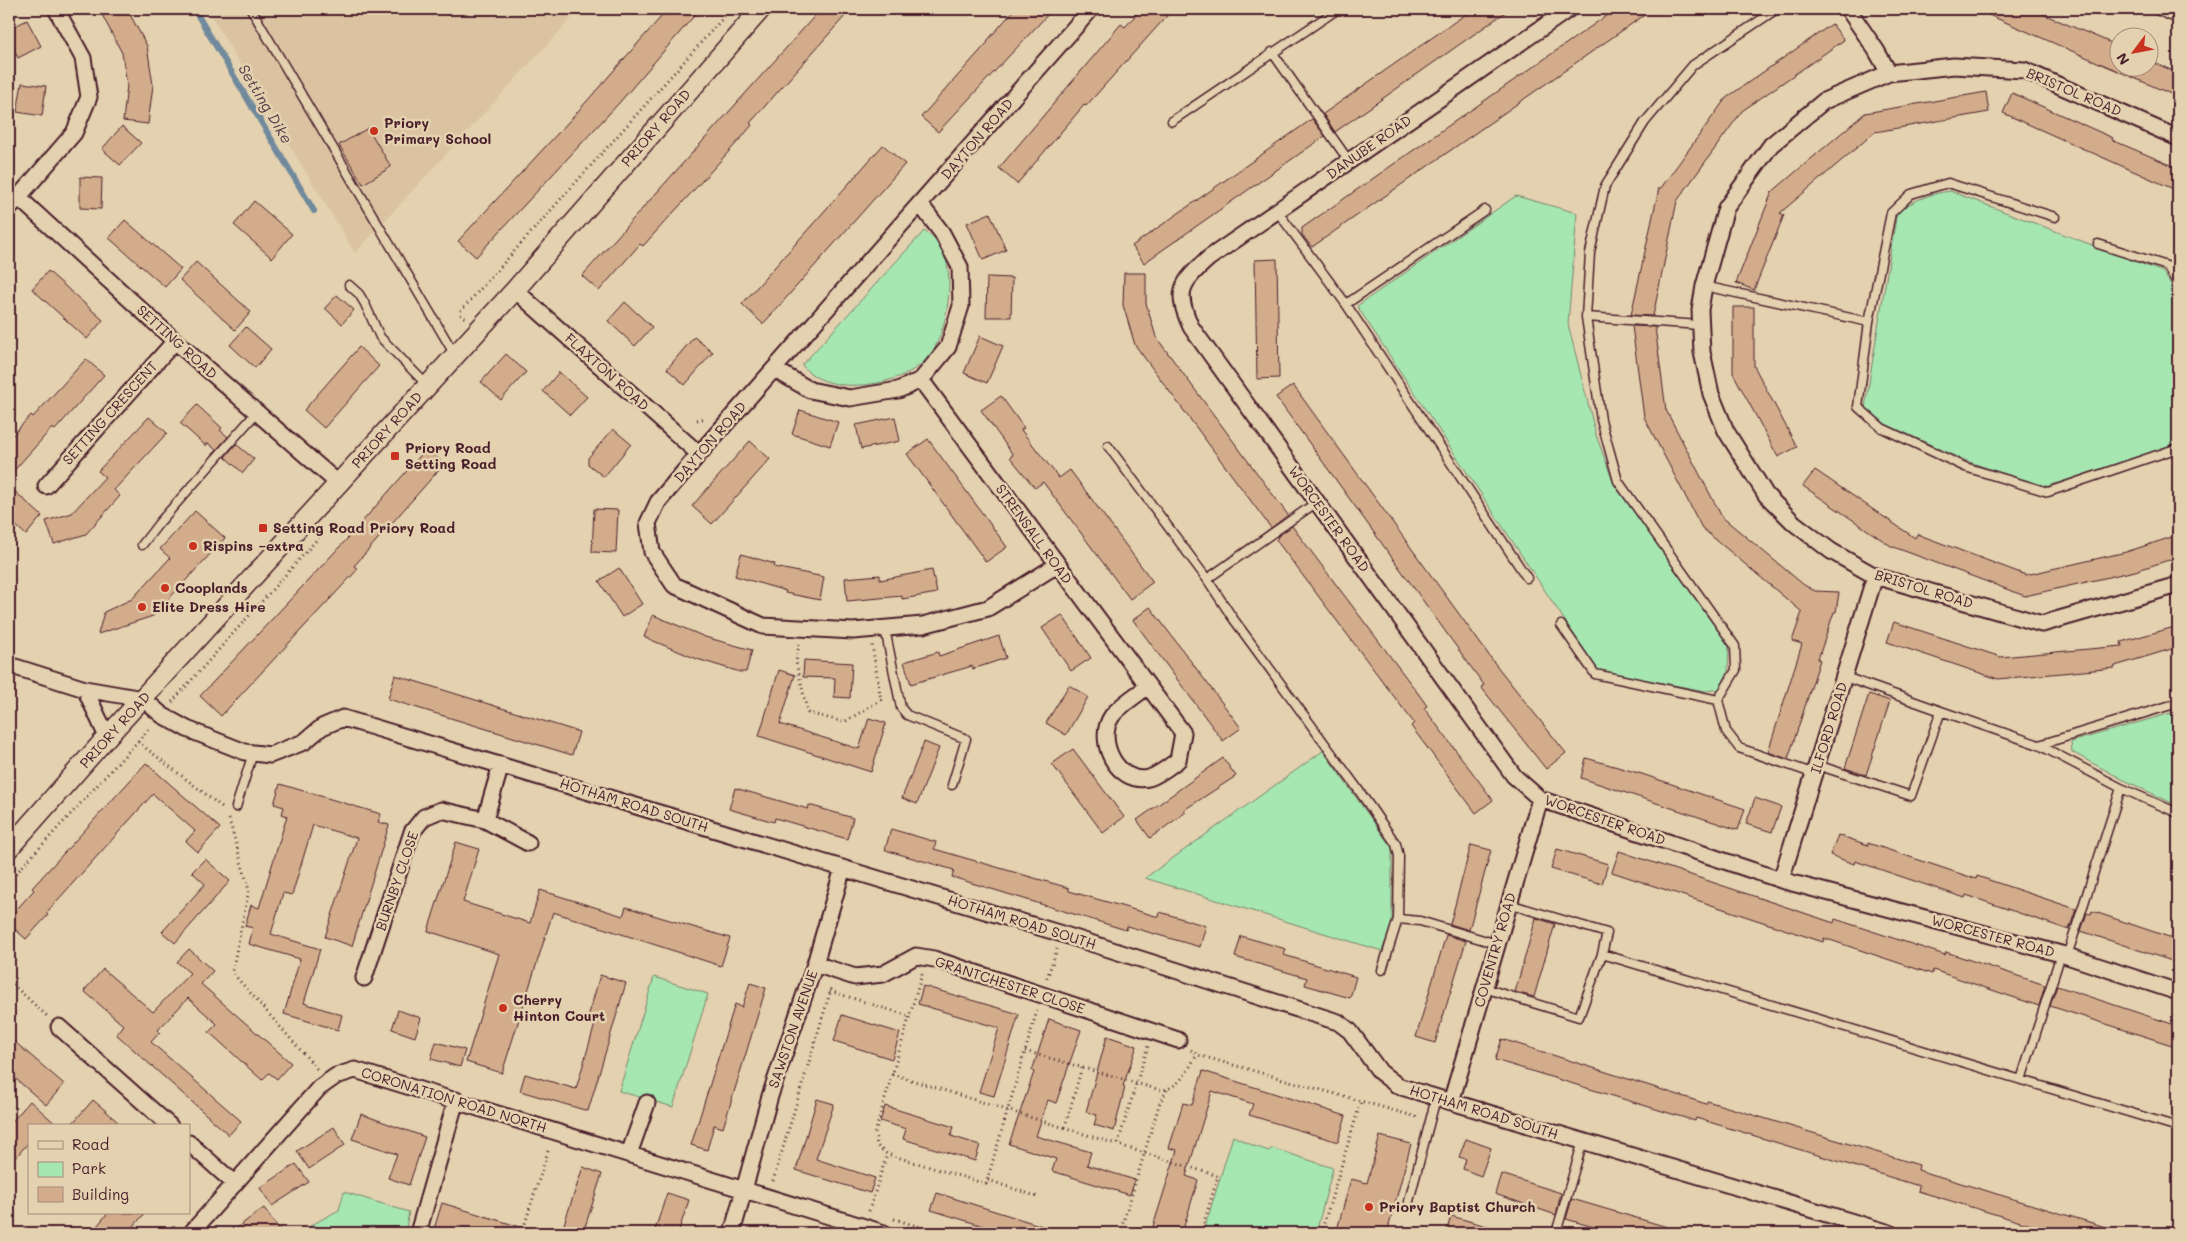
<svg xmlns="http://www.w3.org/2000/svg" width="2187" height="1242" font-family="Mali,sans-serif">
  <rect width="100%" height="100%" fill="#e3d1af"/>
  <filter id="ink" filterUnits="userSpaceOnUse"><feTurbulence type="fractalNoise" baseFrequency=".02" numOctaves="2"/><feDisplacementMap in="SourceGraphic" scale="10" xChannelSelector="R" yChannelSelector="G"/><feConvolveMatrix kernelMatrix="1 2 1 2 8 2 1 2 1" color-interpolation-filters="sRGB"/></filter>
  <g filter="url(#ink)">
    <path fill="#dbc3a2" d="M207 9H580L355 253Z"/>
    <path fill="#a6e7b1" stroke="#78836e" d="M1950 191 2163 272 2178 296V443L2043 488 1967 461 1885 424 1865 407 1897 212C1914 200 1929 194 1950 191Z
      M1516 196 1577 213 1568 324 1596 435 1614 484 1729 646 1728 671 1720 689 1706 691 1598 671 1357 306Z
      M924 231C933 237 940 243 944 253 955 281 947 336 927 359 900 387 827 398 802 365Z
      M2178 711V806L2120 778 2072 752 2071 742Z
      M1323 751 1392 848V923L1382 951 1145 878Z
      M654 977 708 994 673 1107 619 1091Z
      M1233 1136 1254 1146 1269 1151 1272 1148 1333 1168 1316 1233H1203Z
      M344 1192 409 1212 405 1233H308L310 1226 339 1210Z"/>
    <g fill="none" stroke-linecap="round" stroke-linejoin="round">
      <path stroke="#6f899d" stroke-width="6" d="M194 9 314 211"/>
    </g>
    <path fill="#d2ac8b" stroke="#4a1f2b" d="M99 9H127L147 46 153 85 148 124 123 121 127 85 122 53Z
      M668 9H700L619 103 476 257 458 241 572 118Z
      M821 9H837L845 16 750 123 752 125 742 137 643 246 640 244 599 291 582 276Z
      M1015 9H1053L938 132 921 117 988 42 987 41Z
      M1141 9H1173L1086 106 1084 105 1017 184 999 168 1121 24 1125 27Z
      M1473 9H1510L1335 132 1323 114Z
      M1616 9H1653L1312 247 1302 235V228Z
      M1975 9H2031L2116 45 2120 48V68H2150V61L2178 73V97Z
      M27 20 41 46 18 58 9 39V29Z
      M1832 24 1844 40 1742 111 1677 201 1653 316 1631 315 1659 188H1661L1726 98Z
      M22 83 46 86 42 116 17 112Z
      M1986 92 1989 112 1875 132 1780 213 1784 215 1754 290 1736 283 1772 192 1865 113Z
      M2012 93 2113 138 2112 140 2178 168V191L2003 113Z
      M1312 119 1325 136 1144 263 1132 246Z
      M122 126 141 143 120 165 102 149Z
      M368 128 391 167 363 184 339 145Z
      M883 145 905 164 763 324 742 304Z
      M80 177 102 178 101 209 80 208Z
      M254 201 292 234 272 258 234 225Z
      M990 213 1006 250 983 260 967 223Z
      M125 220 181 269 165 287 109 238Z
      M1277 259 1279 378 1257 379 1255 260Z
      M196 262 251 312 235 330 180 280Z
      M48 271 103 320 87 339 32 289Z
      M1124 273H1146V303L1156 337 1288 515 1271 528 1135 345 1123 305Z
      M987 277 1012 278 1011 317H986Z
      M337 295 354 310 342 324 325 308Z
      M625 302 652 327 635 346 608 321Z
      M1733 307H1754V366L1797 447 1778 457 1733 373Z
      M1632 326 1655 327 1666 410 1722 517 1804 585 1815 591 1839 592 1836 612H1834L1818 659 1820 660 1788 759 1768 752 1802 644 1792 641 1802 612 1702 528 1644 417Z
      M246 327 271 349 255 368 230 345Z
      M980 336 1003 346 987 383 964 373Z
      M694 337 713 352 685 385 667 369Z
      M359 347 379 366 324 428 304 410Z
      M506 354 526 372 501 400 481 382Z
      M86 359 104 375 55 430 52 428 9 476V439L31 415 33 417Z
      M559 372 587 397 570 415 543 391Z
      M1293 385 1496 665 1566 753 1546 769 1481 687 1484 685 1276 397Z
      M1001 396 1024 428 1021 430 1059 478 1070 470 1153 582 1130 599 1043 482 1035 488 1010 457 1013 455 981 410Z
      M197 405 222 428 220 430 228 437 216 450 208 443 206 446 180 423Z
      M800 410 838 422 830 446 792 434Z
      M149 417 167 433 114 490 120 496 86 534 54 544 46 521 72 513 105 477 98 471Z
      M895 417 900 441 861 449 856 425Z
      M613 429 631 444 604 477 588 464V458Z
      M928 439 1007 547 986 562 907 454Z
      M750 441 770 459 712 524 692 506Z
      M236 444 254 459 243 473 225 457Z
      M427 448 444 464 354 566 358 569 221 716 200 696 347 539Z
      M1815 470 1915 538 1917 534 2026 575 2126 552 2178 535V557L2135 571 2025 596 1891 546 1803 486Z
      M9 486 42 516 26 535 9 519Z
      M594 509 618 510 616 553 592 552Z
      M195 511 225 538 153 616 98 634 104 612 132 599 170 558 160 549Z
      M1292 526 1420 696 1427 706 1424 708 1493 800 1476 813 1411 726 1414 723 1276 540 1278 538 1277 537Z
      M741 554 775 564 774 567 824 577 820 600 785 593 786 591 735 576Z
      M619 568 642 604 622 617 599 581Z
      M932 570 937 593 902 599V596L847 601 845 578 880 575V580Z
      M1150 607 1241 728 1223 741 1133 620Z
      M653 615 705 637 752 650 746 672H740L697 659 644 637Z
      M1062 615 1091 658 1071 671 1042 628Z
      M1894 622 2001 657 2122 646 2121 642 2178 626V647L2115 666V668L1998 679 1887 642Z
      M999 636 1006 658 973 669 972 666 911 684 904 662 938 652 939 656Z
      M804 660 852 663 850 698 834 697 835 678 803 677Z
      M779 670 795 675 780 724 859 749 869 718 886 723 871 772 759 736Z
      M395 675 579 732 572 755 388 699Z
      M1069 685 1088 697 1066 735 1046 723Z
      M1869 694 1890 701 1866 775 1845 768Z
      M924 742 939 748 917 804 902 798Z
      M1073 749 1124 817 1103 833 1052 764Z
      M1223 758 1236 776 1184 810 1186 812 1150 838 1137 820Z
      M1586 758 1642 774 1745 809 1738 830 1581 778Z
      M146 763 220 828 198 852 186 841 195 831 153 794 46 913 48 915 26 939 9 924V918L34 890 32 888Z
      M280 784 381 814 378 822 389 825 352 946 325 937 357 838 313 825 292 895 283 893 271 934 320 949 304 1003 342 1015 338 1030 284 1014 300 959 249 944 253 928 245 926 251 905 259 908 287 816 282 814 284 807 274 804Z
      M735 788 808 809 809 805 853 818 847 839 775 818 774 822 729 809Z
      M1755 798 1781 807 1772 832 1746 824Z
      M891 829 936 842 934 849 1069 888V891L1159 917 1160 912 1206 926 1200 947 1127 926 1126 930 952 877 954 870 885 850Z
      M1838 835 1868 845V843L1976 879 1977 876 2076 909 2069 930 1966 895 1965 898 1855 861 1854 864 1830 855Z
      M456 842 479 849 463 902 530 923 540 890 623 916 626 907 730 938 721 966 553 912 502 1073 466 1062 499 954 428 931Z
      M1471 845 1491 850 1469 930 1450 924Z
      M1557 849 1608 864 1602 884 1551 869Z
      M1619 851 1834 923 1835 919 1945 955 1946 952 2045 985 2039 1006 1933 970 1932 974 1824 938 1823 942 1612 872Z
      M205 859 230 881 175 943 162 932 205 884 192 872Z
      M2092 911 2178 940V963L2081 931 2087 913 2091 914Z
      M1536 918 1555 924 1534 997 1515 992Z
      M1446 935 1466 941 1435 1043 1416 1037Z
      M1241 936 1286 949 1284 955 1356 977 1350 998 1305 985 1307 978 1235 957Z
      M189 949 213 971 201 984 291 1063 277 1079 269 1073 262 1080 209 1032 217 1024 188 998 158 1030 160 1032 151 1042 241 1121 229 1135 116 1034 123 1025 84 991 103 969 153 1012 190 973 177 962Z
      M600 975 626 983 588 1111 520 1091 525 1074 576 1089 595 1024 587 1021Z
      M750 983 766 988 723 1128 714 1125 707 1150 691 1145 735 1004 742 1007Z
      M923 986 1019 1014 994 1096 979 1092 999 1028 918 1004Z
      M2057 986 2178 1026V1047L2050 1006Z
      M398 1010 421 1018 415 1037 392 1029Z
      M842 1015 900 1033 892 1059 834 1041Z
      M1049 1019 1081 1030 1056 1103 1048 1100 1036 1136 1091 1152 1087 1165 1135 1180 1130 1195 1052 1171 1056 1159 1009 1144 1034 1072 1032 1071Z
      M1107 1036 1137 1046 1123 1086 1125 1087 1114 1131 1094 1125 1097 1115 1086 1112Z
      M9 1037 64 1084 46 1105 9 1073Z
      M1502 1039 1688 1098 1706 1104 1707 1101 1919 1165 1918 1170 2112 1229 2111 1233H2057L1918 1191 1919 1186 1696 1118 1695 1121 1682 1117 1495 1060Z
      M436 1042 465 1050 460 1067 431 1059Z
      M1203 1071 1346 1116 1338 1142 1249 1115 1253 1104 1212 1091 1186 1176 1198 1180 1182 1233H1151L1177 1150 1169 1148 1183 1103 1192 1105Z
      M817 1099 834 1104 816 1159 875 1178 870 1193 796 1170Z
      M93 1100 106 1111 122 1126H70Z
      M30 1101 58 1126H29V1142L9 1165V1125Z
      M885 1106 954 1127 951 1136 980 1145 975 1161 903 1139 906 1129 880 1121Z
      M361 1114 425 1137 409 1185 388 1178 397 1154 352 1139Z
      M334 1127 345 1145 309 1169 297 1151Z
      M1380 1136 1411 1144 1387 1233H1349L1337 1230 1351 1179 1367 1183Z
      M1466 1139 1491 1148 1481 1176 1463 1169 1466 1159 1459 1157Z
      M296 1164 309 1182 272 1206 260 1188Z
      M583 1167 602 1174 583 1233H561Z
      M1501 1174 1561 1193 1556 1215 1495 1194Z
      M667 1193 689 1200 678 1233H654Z
      M937 1193 1055 1230V1233H1006L931 1210Z
      M1572 1199 1674 1229 1673 1233H1614L1566 1219Z
      M442 1203 527 1229 526 1233H448L434 1229Z
      M264 1208 282 1233H230L254 1215Z
      M108 1213H145L128 1233H91Z
      M1451 1216 1497 1229 1496 1233H1446Z"/>
    <g fill="none" stroke-linecap="round" stroke-linejoin="round">
      <g stroke="#4a1f2b" stroke-width="11">
        <path id="service" d="M251 9 455 355
          M1777 9 1693 65 1645 122 1605 186 1590 253 1586 317 1601 420 1618 481 1735 646 1736 670 1718 700 1726 731 1739 748 1815 774
          M2154 9 2178 19
          M1272 52 1349 161
          M1172 121 1338 9
          M1277 211 1346 304 1527 578
          M2055 217 1948 183 1911 194 1891 213 1869 322 1858 407 1882 428 1965 467 2048 492 2178 448
          M2098 244 2167 266 2178 284
          M349 285 359 294 365 304 380 337 427 385
          M1704 286 1869 322
          M1346 304 1485 210
          M1586 317 1700 325
          M1108 446 1207 579
          M1317 502 1207 579 1232 617 1355 785 1396 844 1399 856 1398 919 1382 970
          M142 545 159 523 257 412
          M1561 625 1595 674 1718 700
          M885 629 901 708 907 715 966 739 952 785
          M1845 677 1941 711
          M2039 745 2121 788
          M1817 765 1911 796 1941 711 2039 745 2178 703
          M236 807 253 753
          M1509 904 1607 933 1602 954
          M1398 919 1420 921 1497 944
          M2067 956 2121 788 2178 813
          M1484 988 1579 1017 1602 954 2178 1127
          M2021 1080 2061 954
          M1409 1201 1436 1098
          M1556 1233 1583 1141"/>
      </g>
      <g stroke="#4a1f2b" stroke-width="19">
        <path id="minor" d="M1569 9 1209 258C1180 284 1175 291 1191 327L1514 776 1540 799 1781 880 2061 954 2178 992
          M1848 9 1876 50 1889 73
          M2178 138 2024 70 1954 66 1889 73 1824 101 1771 145 1726 208 1704 286 1700 310 1702 352 1711 394 1726 431 1766 495 1794 523 1831 551 1875 576 2042 624 2178 585
          M18 197 175 341 339 484
          M9 208 74 133 89 97 83 58 56 9
          M515 290 699 454
          M774 369 810 390 850 398 898 390 921 380 948 347 961 306 960 267 942 233 920 204
          M921 380 1183 733 1178 760C1170 766 1159 775 1149 778 1117 785 1095 740 1112 716 1120 705 1137 695 1148 686
          M46 486 175 341
          M1057 565 988 608 923 625 853 631 763 626 674 585 652 552 648 523 658 502 699 454 1091 9
          M9 665 85 689 143 699 162 715 187 729 245 752 270 755 304 742 322 727 343 718 1062 934 1338 1022 1350 1031 1380 1072 1398 1086 1890 1233
          M85 689 107 737
          M485 820 501 765
          M1781 880 1875 576
          M815 964 855 977 883 974 916 956 934 959 1178 1040
          M364 978 412 832 424 817 441 810 485 820 528 843
          M59 1027 170 1126
          M1451 1102 1540 799
          M189 1143 235 1184
          M629 1154 647 1103
          M191 1233 319 1088 336 1076 355 1070 884 1233
          M418 1233 456 1100
          M732 1233 770 1096 815 964 843 868"/>
      </g>
      <g stroke="#4a1f2b" stroke-width="22">
        <path id="tertiary" d="M9 848 107 737 515 290 761 9"/>
      </g>
      <path stroke="#4a1f2b" stroke-width="3" stroke-dasharray="1 4" stroke-linecap="butt" d="M465 318 459 313 731 9
        M697 420 706 418
        M799 644 796 662 808 713 844 722 881 700 872 645
        M172 702 321 535
        M138 742 222 807
        M229 819 249 890 232 972 317 1069
        M9 881 150 728
        M922 974 875 1133 877 1146 887 1154 986 1184 1037 1011
        M1047 978 1057 949
        M9 981 48 1017
        M830 991 909 1016
        M1191 1050 1198 1055 1417 1117
        M1025 1051 1160 1090C1179 1090 1188 1069 1197 1055
        M892 1074 1218 1176 1201 1233
        M1065 1127 1082 1067
        M1118 1143 1148 1046
        M988 1180 1038 1197
        M773 1181 832 986
        M869 1211 887 1154
        M894 1219 940 1233
        M522 1233 549 1148
        M1120 1233 1160 1102 1167 1090
        M1321 1233 1361 1101"/>
      <use href="#service" stroke="#e3d1af" stroke-width="8"/>
      <use href="#minor" stroke="#e3d1af" stroke-width="15"/>
      <use href="#tertiary" stroke="#e3d1af" stroke-width="19"/>
    </g>
  </g>
  <g fill="#c8321e" stroke="#e3d1af" stroke-width="2">
    <circle cx="374" cy="131" r="5"/>
    <rect x="390" y="451" width="10" height="10" rx="2.5"/>
    <rect x="258" y="523" width="10" height="10" rx="2.5"/>
    <circle cx="193" cy="546" r="5"/>
    <circle cx="165" cy="588" r="5"/>
    <circle cx="142" cy="607" r="5"/>
    <circle cx="503" cy="1008" r="5"/>
    <circle cx="1369" cy="1207" r="5"/>
  </g>
  <g text-anchor="middle" stroke-width="5" stroke-linejoin="round" paint-order="stroke">
    <g font-size="14" fill="#4a1f2b" stroke="#e3d1af">
      <text transform="translate(2074 92) rotate(23)" y="5">BRISTOL ROAD</text>
      <text transform="translate(656 128) rotate(-49)" y="5">PRIORY ROAD</text>
      <text transform="translate(977 139) rotate(-49)" y="5">DAYTON ROAD</text>
      <text transform="translate(1369 147) rotate(-35)" y="5">DANUBE ROAD</text>
      <text transform="translate(177 342) rotate(42)" y="5">SETTING ROAD</text>
      <text transform="translate(607 372) rotate(42)" y="5">FLAXTON ROAD</text>
      <text transform="translate(110 413) rotate(-48)" y="5">SETTING CRESCENT</text>
      <text transform="translate(387 430) rotate(-48)" y="5">PRIORY ROAD</text>
      <text transform="translate(710 442) rotate(-49)" y="5">DAYTON ROAD</text>
      <text transform="translate(1329 519) rotate(54)" y="5">WORCESTER ROAD</text>
      <text transform="translate(1034 534) rotate(54)" y="5">STRENSALL ROAD</text>
      <text transform="translate(1924 589) rotate(17)" y="5">BRISTOL ROAD</text>
      <text transform="translate(1829 728) rotate(-73)" y="5">ILFORD ROAD</text>
      <text transform="translate(115 730) rotate(-48)" y="5">PRIORY ROAD</text>
      <text transform="translate(634 805) rotate(17)" y="5">HOTHAM ROAD SOUTH</text>
      <text transform="translate(1605 820) rotate(19)" y="5">WORCESTER ROAD</text>
      <text transform="translate(397 881) rotate(-71)" y="5">BURNBY CLOSE</text>
      <text transform="translate(1022 922) rotate(17)" y="5">HOTHAM ROAD SOUTH</text>
      <text transform="translate(1993 936) rotate(15)" y="5">WORCESTER ROAD</text>
      <text transform="translate(1495 950) rotate(-74)" y="5">COVENTRY ROAD</text>
      <text transform="translate(1010 985) rotate(18)" y="5">GRANTCHESTER CLOSE</text>
      <text transform="translate(793 1029) rotate(-71)" y="5">SAWSTON AVENUE</text>
      <text transform="translate(454 1100) rotate(17)" y="5">CORONATION ROAD NORTH</text>
      <text transform="translate(1484 1112) rotate(17)" y="5">HOTHAM ROAD SOUTH</text>
    </g>
    <g font-size="14" font-weight="bold" fill="#4a1f2b" stroke="#e3d1af" text-anchor="start">
      <text x="384" y="128">Priory<tspan x="384" dy="16">Primary School</tspan></text>
      <text x="405" y="453">Priory Road<tspan x="405" dy="16">Setting Road</tspan></text>
      <text x="273" y="533">Setting Road Priory Road</text>
      <text x="203" y="551">Rispins ~extra</text>
      <text x="175" y="593">Cooplands</text>
      <text x="152" y="612">Elite Dress Hire</text>
      <text x="513" y="1005">Cherry<tspan x="513" dy="16">Hinton Court</tspan></text>
      <text x="1379" y="1212">Priory Baptist Church</text>
    </g>
    <g font-size="15" font-style="italic" fill="#533948" stroke="#e3d1af">
      <text transform="translate(265 104) rotate(59)" y="5">Setting Dike</text>
    </g>
  </g>
  <rect width="2187" height="1242" fill="none" stroke="#e3d1af" stroke-width="30"/>
  <rect x="15" y="15" width="2157" height="1212" fill="none" stroke="#4a1f2b" stroke-width="2" filter="url(#ink)"/>
  <rect x="28" y="1124" width="162" height="90" fill="#e3d1af" stroke="#a68a7a"/>
  <rect x="38" y="1141" width="25" height="8" fill="#e3d1af" stroke="#a68a7a"/>
  <text x="72" y="1150" font-size="15" fill="#4a1f2b">Road</text>
  <rect x="38" y="1162" width="25" height="15" fill="#a6e7b1" stroke="#a68a7a"/>
  <text x="72" y="1174" font-size="15" fill="#4a1f2b">Park</text>
  <rect x="38" y="1187" width="25" height="15" fill="#d2ac8b" stroke="#a68a7a"/>
  <text x="72" y="1200" font-size="15" fill="#4a1f2b">Building</text>
  <g transform="translate(2134 52) rotate(238)"><circle r="24" fill="#e3d1af" stroke="#a68a7a"/>
  <path d="M0-4L9 19L0 12L-9 19Z" fill="#c8321e"/>
  <text y="-8" font-size="14" font-weight="bold" text-anchor="middle" fill="#4a1f2b">N</text>
  </g>
</svg>
